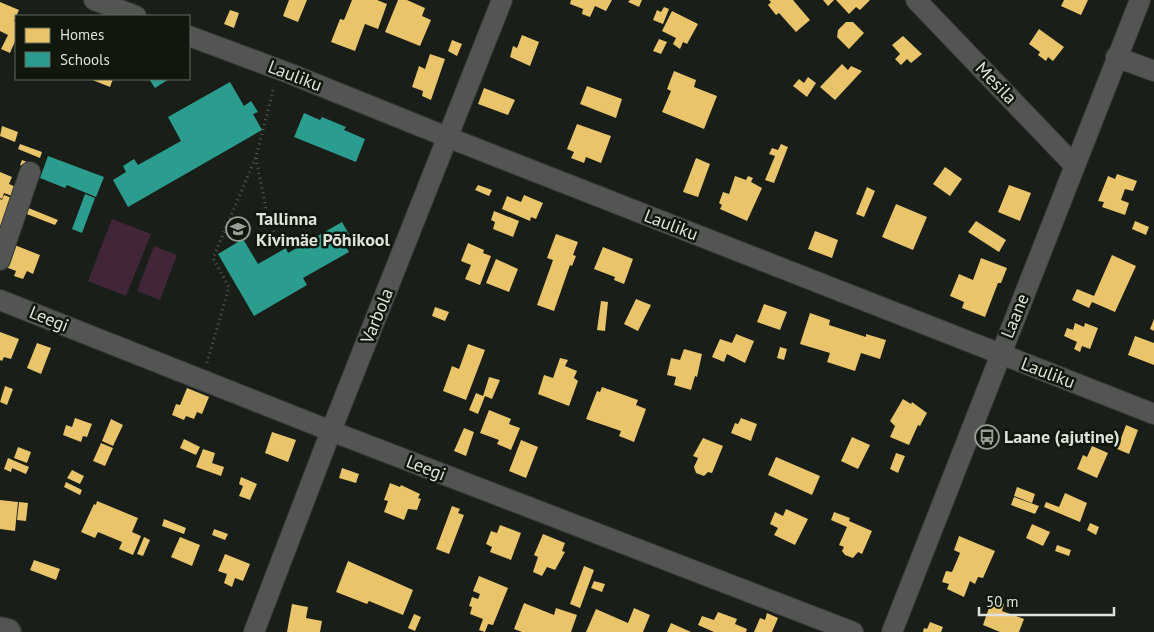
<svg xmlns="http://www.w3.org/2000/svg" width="1154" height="632" font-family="'PT Sans',sans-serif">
  <rect width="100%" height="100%" fill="#1a1e19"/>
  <path fill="#412538" d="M112 219 151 234 126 296 88 281Z
    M154 246 177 255 160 300 137 291Z"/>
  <path fill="#e9c46a" d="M289 0H307L298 22 283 16Z
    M352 0H377L387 4 378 29 365 24 355 51 331 42 340 19 344 20Z
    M398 0H407L425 8 422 16 431 20 420 46 385 32Z
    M571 0H612L606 11 595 6 590 17 582 14 583 9 570 4Z
    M630 0H642L639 7 628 2Z
    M769 0H793L810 20 796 32 779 13 776 15 768 5 771 2Z
    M823 0H834L828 6Z
    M836 0H870L860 10 856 7 849 14Z
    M1064 0H1088L1081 15 1061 6Z
    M0 2 19 10 14 21 16 22V39L10 53 1 49 8 35 0 31Z
    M664 7 669 9 663 24 653 20 657 10 661 12Z
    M230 10 239 13 234 28 224 24Z
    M672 11 698 24 687 44 683 42 680 49 673 44 676 38 662 31Z
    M846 22H853L864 33 849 49 837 37 838 30Z
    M1039 29 1064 47 1053 61 1048 57 1046 61 1038 55 1040 52 1029 44Z
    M522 35 539 42 530 66 510 57 513 46 517 48Z
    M903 36 922 54 911 63 907 59 901 65 895 59 900 54 892 45Z
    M659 39 667 42 661 54 653 51Z
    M452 40 462 44 457 56 448 51Z
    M430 54 445 59 431 100 422 96 423 91 412 87 419 66 425 69Z
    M842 64 848 70 851 66 862 71 835 100 820 87Z
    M674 71 696 80 694 87 717 96 704 129 662 112 671 91 667 89Z
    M808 77 816 83 807 97 793 86 799 79 804 83Z
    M90 79H113L110 87Z
    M587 86 622 99 616 118 580 104Z
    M484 88 515 100 508 115 478 104Z
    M577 124 611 136 601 163 586 157 584 163 571 158 574 152 567 149Z
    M2 126 18 132 15 142 0 136Z
    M20 144 42 152 40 158 18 149Z
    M781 144 788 147 774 183 765 180 775 156 769 154 772 148 778 150Z
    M696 158 710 164 698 197 683 192Z
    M22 160 40 167 38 173 20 165Z
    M945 167 962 179 950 196 933 184Z
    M0 172 12 177 9 184 16 187 12 196 4 193 2 199 0 198Z
    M1117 174 1137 181 1133 191 1125 189 1121 200 1129 203 1125 215 1102 207 1104 202 1098 201 1108 176 1115 179Z
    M735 176 746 180 748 176 753 178 751 182 762 188 747 221 720 209 722 205 719 203 723 192 729 194Z
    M478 185 492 190 489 196 475 190Z
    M1009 185 1031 193 1020 221 998 212Z
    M867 187 875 191 864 217 856 214Z
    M4 195 12 198 0 245V199L2 200Z
    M524 195 543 203 536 219 531 217 530 221 502 209 507 196 521 202Z
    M896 204 927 217 913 250 882 237Z
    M21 205 58 220 55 225 19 211Z
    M494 211 519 221 513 237 493 229 495 222 491 220Z
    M976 221 1006 240 999 252 968 232Z
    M1135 221 1149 227 1146 235 1132 229Z
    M815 231 838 240 832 258 808 249Z
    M556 234 578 242 573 255 576 256 572 266 570 265 554 311 537 305 553 260 547 258Z
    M468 243 484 250 483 253 491 256 480 285 465 279 471 265 461 261Z
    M12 244 40 255 33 274 27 271 23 279 14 276 16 271 3 266Z
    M603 247 633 259 624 284 614 280 615 277 594 269Z
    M1112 255 1136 266 1115 312 1092 302 1089 308 1072 300 1077 289 1094 296Z
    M981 258 1007 268 1001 283H998L985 317 962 308 964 302 950 296 959 274 973 280Z
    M496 259 518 269 509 292 486 283Z
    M636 299 651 305 638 331 624 324Z
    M601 301 608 302 605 331 597 330Z
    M764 304 787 312 780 330 757 322Z
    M435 307 449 312 445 321 432 316Z
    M810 313 830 320 829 325 866 337V334L886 340 880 359 861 353 855 371 827 362 830 353 800 344Z
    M1154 319V331L1150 329Z
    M1075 323 1084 327 1085 323 1098 328 1090 349 1082 346 1080 352 1074 349 1077 342 1064 336 1067 328 1073 330Z
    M0 332 19 339 11 359 4 357 2 361 0 360Z
    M736 334 754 341 745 363 727 354 724 362 712 357 720 339 732 343Z
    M1135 336 1154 343V365L1128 355Z
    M37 343 51 348 41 374 27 368Z
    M468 344 485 350 466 400 443 391 452 366 459 369Z
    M780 347 787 349 784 360 777 358Z
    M684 349 702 354 697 377 695 376 691 390 674 385 676 377 667 375 671 358 680 360Z
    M560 358 568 360 565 366 577 371 574 378 578 381 569 406 538 394 544 375 553 378Z
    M489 377 500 380 492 399 485 396 478 414 469 410 476 393 483 396Z
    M5 386 13 389 7 405 0 402Z
    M602 387 638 400 636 405 646 409 634 442 619 436 621 431 586 419 597 391 600 392Z
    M187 388 209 397 202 414 197 412 194 419 186 416 184 420 172 415 176 404 180 405Z
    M903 399 911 404 912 402 927 413 920 426 918 425 909 445 890 437 895 426 890 421Z
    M489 410 511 419 509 424 520 428 511 450 497 444 499 440 480 433Z
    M75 418 92 424 87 437 83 436 81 442 63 435 66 425 72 427Z
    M741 418 757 424 751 441 731 433 735 423 738 424Z
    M111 419 123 425 113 446 102 441Z
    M1126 425 1138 430 1129 454 1117 449Z
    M464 428 474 432 466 456 454 451Z
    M272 432 296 440 288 462 265 453Z
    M852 437 870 445 858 469 841 461Z
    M703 438 723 446 712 473 708 472 704 476 696 473 694 467 698 458 693 456Z
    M184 439 200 447 196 455 180 448Z
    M521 440 538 447 526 478 509 471Z
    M101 443 113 448 105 466 93 461Z
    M1092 446 1108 453 1097 478 1077 469 1083 455 1087 457Z
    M18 447 31 452 27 463 14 458Z
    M203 449 215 453 212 463 224 467 221 476 196 467Z
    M896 453 905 456 898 473 890 469Z
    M776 457 820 476 812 495 768 475Z
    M8 458 29 467 26 474 12 468 11 472 4 469Z
    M342 468 359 474 356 483 339 478Z
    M72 470 84 476 80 484 67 478Z
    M241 477 257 484 250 500 239 496 243 486 239 484Z
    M66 482 82 490 80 495 64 487Z
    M390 483 400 487 401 485 420 494 418 498 421 499 417 510 408 509 404 520 384 512 388 501 384 500Z
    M1017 487 1035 494 1032 503 1014 496Z
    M1065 493 1087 503 1080 522 1044 507 1046 502 1059 507Z
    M1014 497 1039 506 1035 514 1011 505Z
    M0 500 18 502 15 531 0 529Z
    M97 501 138 518 132 532 141 536 133 555 119 549 122 542 98 532 95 538 81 532 94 504 96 505Z
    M19 502 28 503 26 521 17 520Z
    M452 506 460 509 458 513 464 515 449 554 436 549Z
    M786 509 808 519 795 545 774 535 778 528 770 524 775 512 783 516Z
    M834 512 850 518 849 521 872 531 862 554 858 552 853 558 845 555 842 551 844 547 839 545 847 527 831 520Z
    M164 519 186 528 184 534 162 526Z
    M1090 523 1099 527 1096 535 1087 530Z
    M1032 524 1050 532 1043 546 1026 538Z
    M500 525 521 533 511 560 490 552 492 547 486 544 491 531 497 533Z
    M214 529 228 534 225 540 212 535Z
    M543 534 565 543 562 551 565 552 555 570 547 567 542 576 533 572 538 557 534 555Z
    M959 536 995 551 983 578 978 577 975 584 970 581 964 597 947 589 949 584 942 582 946 571 952 572 960 553 954 550Z
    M144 537 150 540 143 556 137 554Z
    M180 537 200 545 192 566 171 557Z
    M1057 545 1071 550 1069 556 1055 551Z
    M225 554 250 564 243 581 235 578 232 587 224 583 227 574 218 571Z
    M34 560 60 569 56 580 30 570Z
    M348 561 413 590 403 615 369 601 367 604 336 592Z
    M584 566 594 570 580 608 570 604Z
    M479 576 508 588 493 625 488 624 485 632 479 630 483 619 470 614 472 607 469 606 472 597 478 599 480 594 473 591Z
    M594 581 605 584 602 592 591 588Z
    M992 599 1004 604 1002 611 1024 619 1019 632H1000L983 625Z
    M524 603 554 615 556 608 577 615 571 632H522L514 629Z
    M292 604 308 607 306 618 322 621 320 632H287Z
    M634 608 650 615 643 632H586L596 609 628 623Z
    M718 612 737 619 735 624 747 629 746 632H714L698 625 702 616 714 620Z
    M767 613 778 618 772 632H754L760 618 765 620Z
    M414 614 421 617 415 631 408 628Z
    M930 622 943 627 941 632H923L924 628 927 629Z
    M671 623 691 632H667Z"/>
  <path fill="#2a9d8f" d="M149 79H169L155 88Z
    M230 82 244 106 251 101 258 112 253 114 262 130 128 207 113 180 126 172 123 166 134 159 138 165 181 141 168 117Z
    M304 113 320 120 322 117 346 127 344 130 365 139 356 162 294 137Z
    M48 156 104 177 96 197 67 185 65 188 40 178Z
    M85 194 95 198 82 233 72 229Z
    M342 222 350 236 342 240 349 252 303 278 307 285 254 316 218 254 243 239 258 264 286 248 288 253Z"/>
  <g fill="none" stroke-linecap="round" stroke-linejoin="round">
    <g stroke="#363935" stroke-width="22">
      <path id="minor" d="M94 0 136 16
        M916 0 1075 166
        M189 36 291 74 447 137 1154 414
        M1116 57 1154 71
        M0 260 30 172
        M0 300 331 431 853 632
        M254 632 331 431 502 0
        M892 632 1140 0"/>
    </g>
    <g stroke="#363935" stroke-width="28">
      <path id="major" d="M0 630 8 632"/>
    </g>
    <path stroke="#595b58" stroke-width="3" stroke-dasharray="1 4" stroke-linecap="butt" d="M256 158 267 214 280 246
      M207 363 229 287 213 258 256 157 274 87"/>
    <use href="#minor" stroke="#535552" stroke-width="20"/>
    <use href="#major" stroke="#535552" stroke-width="25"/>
  </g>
  <defs>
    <g id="school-ring" transform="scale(1.25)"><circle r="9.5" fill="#10180d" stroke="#999e97" stroke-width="1.5"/><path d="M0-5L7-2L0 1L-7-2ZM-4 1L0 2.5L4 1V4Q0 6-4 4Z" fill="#999e97"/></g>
    <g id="bus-ring" transform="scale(1.25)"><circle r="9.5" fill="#10180d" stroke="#999e97" stroke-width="1.5"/><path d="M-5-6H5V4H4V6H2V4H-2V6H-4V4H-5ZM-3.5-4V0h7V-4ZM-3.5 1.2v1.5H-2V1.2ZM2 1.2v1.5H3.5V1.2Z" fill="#999e97"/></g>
  </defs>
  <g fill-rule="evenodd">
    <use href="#school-ring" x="238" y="229"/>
    <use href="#bus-ring" x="987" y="437"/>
  </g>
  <g text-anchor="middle" stroke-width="5" stroke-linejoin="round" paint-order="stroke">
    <g font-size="18" fill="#dde3db" stroke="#10180d">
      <text transform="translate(295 76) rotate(21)" y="6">Lauliku</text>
      <text transform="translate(996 83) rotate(46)" y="6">Mesila</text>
      <text transform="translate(671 225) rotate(21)" y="6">Lauliku</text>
      <text transform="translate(377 316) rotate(-68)" y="6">Varbola</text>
      <text transform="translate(1015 316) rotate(-68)" y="6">Laane</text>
      <text transform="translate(49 319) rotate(22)" y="6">Leegi</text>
      <text transform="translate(1048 373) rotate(21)" y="6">Lauliku</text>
      <text transform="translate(426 468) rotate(21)" y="6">Leegi</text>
    </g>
    <g font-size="18" font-weight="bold" fill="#dde3db" stroke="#10180d" text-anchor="start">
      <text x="256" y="225">Tallinna<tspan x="256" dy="21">Kivimäe Põhikool</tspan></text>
      <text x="1004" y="443">Laane (ajutine)</text>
    </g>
  </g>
  <rect x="15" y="15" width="175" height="65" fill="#10180d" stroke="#62695f"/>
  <rect x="25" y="28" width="25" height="15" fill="#e9c46a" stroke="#62695f"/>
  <text x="60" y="40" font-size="15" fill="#dde3db">Homes</text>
  <rect x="25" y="52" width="25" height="15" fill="#2a9d8f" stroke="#62695f"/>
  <text x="60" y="65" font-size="15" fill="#dde3db">Schools</text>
  <path d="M979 607v8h135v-8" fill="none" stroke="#dde3db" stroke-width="2.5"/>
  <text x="986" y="607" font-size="15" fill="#dde3db" stroke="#10180d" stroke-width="4" paint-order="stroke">50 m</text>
</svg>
